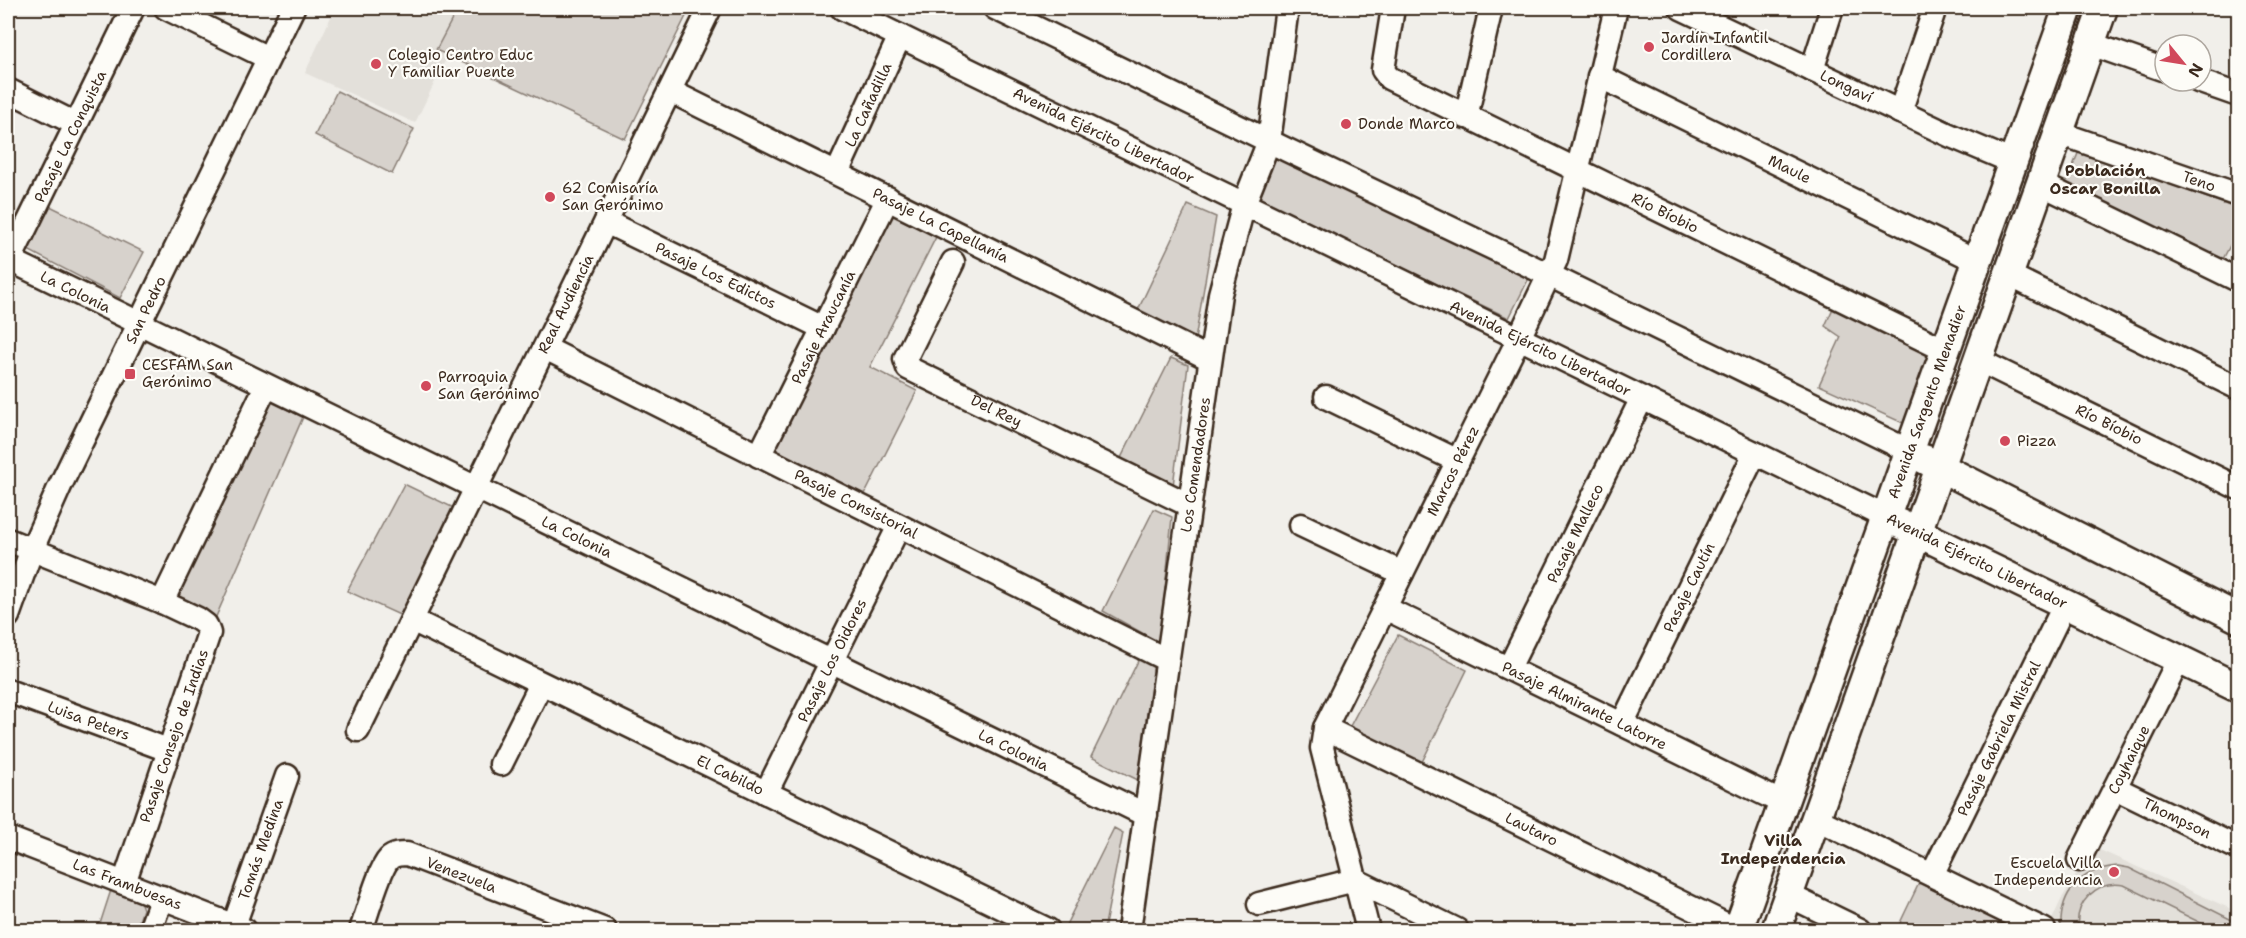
<svg xmlns="http://www.w3.org/2000/svg" width="2246" height="938" font-family="'Shantell Sans',sans-serif">
  <rect width="100%" height="100%" fill="#f1efea"/>
  <filter id="ink" filterUnits="userSpaceOnUse"><feTurbulence type="fractalNoise" baseFrequency=".0167" numOctaves="2"/><feDisplacementMap in="SourceGraphic" scale="12" xChannelSelector="R" yChannelSelector="G"/><feConvolveMatrix kernelMatrix="1 2 1 2 8 2 1 2 1" color-interpolation-filters="sRGB"/></filter>
  <g filter="url(#ink)">
    <path fill="#e3e0da" d="M335 8H458L436 49 448 55 415 123 305 73Z
      M2093 847 2238 912V930H2047L2062 898Z"/>
    <path fill="#d7d2cc" stroke="#897e75" stroke-width="1.5" d="M458 8H690L625 139 436 50Z
      M337 91 414 129 392 174 315 135Z
      M2079 151 2238 209V230L2221 263 2066 183Z
      M1275 158 1285 159 1529 278 1509 318 1261 201 1259 192Z
      M48 205 144 252 120 298 26 249Z
      M1188 205 1216 217 1195 340 1137 312Z
      M886 212 936 237 870 367 917 391 863 498 765 448Z
      M1834 306 1933 355 1903 423 1819 385 1841 337 1825 326Z
      M1171 358 1188 365 1173 486 1120 460Z
      M265 399 303 417 215 619 170 598Z
      M404 484 454 508 404 617 347 591Z
      M1154 509 1172 517 1160 643 1103 611Z
      M1398 635 1467 670 1420 766 1348 730Z
      M1140 657 1154 663 1138 780 1091 757Z
      M1114 828 1123 833 1104 930H1071L1065 927Z
      M2118 866 2129 868 2238 923V930H2215L2124 885C2096 880 2074 903 2078 930H2061C2059 892 2081 869 2118 866Z
      M1921 879 2021 930H1905L1898 927Z
      M111 890 140 901 143 909 136 930H98Z"/>
    <g fill="none" stroke-linecap="round" stroke-linejoin="round">
      <g stroke="#3b2a1e" stroke-width="27">
        <g id="minor">
          <path d="M166 8 268 58"/>
          <path id="s1" d="M842 8 1886 517"/>
          <path d="M995 8 1287 150 1549 275 1909 451"/>
          <path id="s2" d="M1393 8 1383 70 1389 78 1945 350"/>
          <path id="s3" d="M1681 8 1949 135 2013 162"/>
          <path d="M2091 44 2165 70"/>
          <path d="M1812 70 1832 8"/>
          <path id="s4" d="M1599 76 1977 261"/>
          <path d="M2198 81 2238 95"/>
          <path d="M8 90 76 124"/>
          <path id="s5" d="M670 91 1210 359"/>
          <path d="M1900 112 1935 8"/>
          <path d="M1466 117 1491 8"/>
          <path id="s6" d="M2059 133 2238 195"/>
          <path id="s7" d="M837 173 900 36"/>
          <path d="M2041 184 2238 280"/>
          <path id="s8" d="M606 222 823 328"/>
          <path id="s9" d="M8 259 1146 815"/>
          <path id="s10" d="M953 262 905 359 908 368 1189 505"/>
          <path id="s11" d="M8 264 133 8"/>
          <path d="M2009 275 2238 388"/>
          <path id="s12" d="M545 348 1167 660"/>
          <path id="s13" d="M1978 360 2238 488"/>
          <path d="M1326 397 1458 461"/>
          <path id="s14" d="M759 456 888 198"/>
          <path d="M1301 525 1402 573"/>
          <path d="M8 540 162 602 198 619 206 625 209 633 124 883"/>
          <path d="M162 602 266 386"/>
          <path id="s15" d="M1385 608 1783 803"/>
          <path id="s16" d="M8 616 32 549 60 486 293 8"/>
          <path id="s17" d="M412 620 1048 930"/>
          <path id="s18" d="M1509 668 1642 398"/>
          <path id="s19" d="M8 691 168 750"/>
          <path id="s20" d="M1622 724 1755 453"/>
          <path id="s21" d="M1325 728 1737 930"/>
          <path id="s22" d="M358 730 710 8"/>
          <path d="M501 764 541 684"/>
          <path id="s23" d="M2115 788 2238 848"/>
          <path id="s24" d="M766 793 899 526"/>
          <path d="M1815 818 2044 930"/>
          <path id="s25" d="M8 838 245 930"/>
          <path id="s26" d="M2079 860 2179 659"/>
          <path id="s27" d="M1932 875 2065 604"/>
          <path d="M1788 895 1860 930"/>
          <path d="M1259 904 1355 880 1457 930"/>
          <path id="s28" d="M234 925 287 776"/>
          <path d="M150 930 162 897"/>
          <path id="s29" d="M361 930C367 915 379 869 389 859 394 854 400 854 407 854L605 930"/>
          <path id="s30" d="M1129 930 1220 294 1244 204 1269 141 1287 8"/>
          <path id="s31" d="M1368 930 1322 748 1325 728 1519 338 1556 260 1616 8"/>
        </g>
      </g>
      <g stroke="#3b2a1e" stroke-width="33">
        <g id="major">
          <path d="M1924 459 2238 618"/>
          <path d="M1900 524 2238 688"/>
          <path id="s32" d="M1738 930 2068 8"/>
          <path d="M1776 930 2103 8"/>
        </g>
      </g>
      <use href="#minor" stroke="#fdfcf7" stroke-width="22"/>
      <use href="#major" stroke="#fdfcf7" stroke-width="28"/>
    </g>
  </g>
  <g fill="#d1495b" stroke="#fdfcf7" stroke-width="2">
    <circle cx="1649" cy="47" r="6"/>
    <circle cx="376" cy="64" r="6"/>
    <circle cx="1346" cy="124" r="6"/>
    <circle cx="550" cy="197" r="6"/>
    <rect x="124" y="368" width="12" height="12" rx="3"/>
    <circle cx="426" cy="386" r="6"/>
    <circle cx="2005" cy="441" r="6"/>
    <circle cx="2114" cy="872" r="6"/>
  </g>
  <g text-anchor="middle" stroke-width="4.5" stroke-linejoin="round" paint-order="stroke">
    <g font-size="15" fill="#3b2a1e" stroke="#fdfcf7" text-anchor="start">
      <text x="1661" y="43">Jardín Infantil<tspan x="1661" dy="17">Cordillera</tspan></text>
      <text x="388" y="60">Colegio Centro Educ<tspan x="388" dy="17">Y Familiar Puente</tspan></text>
      <text x="1358" y="129">Donde Marco</text>
      <text x="562" y="193">62 Comisaría<tspan x="562" dy="17">San Gerónimo</tspan></text>
      <text x="142" y="370">CESFAM San<tspan x="142" dy="17">Gerónimo</tspan></text>
      <text x="438" y="382">Parroquia<tspan x="438" dy="17">San Gerónimo</tspan></text>
      <text x="2017" y="446">Pizza</text>
      <text x="2102" y="868" text-anchor="end">Escuela Villa<tspan x="2102" dy="17">Independencia</tspan></text>
    </g>
    <g font-size="15" fill="#3b2a1e" stroke="#fdfcf7">
      <text dy="5" stroke="none"><textPath href="#s3" startOffset="183">Longaví</textPath></text>
      <text dy="5" stroke="none"><textPath href="#s7" startOffset="75">La Cañadilla</textPath></text>
      <text dy="5" stroke="none"><textPath href="#s1" startOffset="291">Avenida Ejército Libertador</textPath></text>
      <text dy="5" stroke="none"><textPath href="#s11" startOffset="142">Pasaje La Conquista</textPath></text>
      <text dy="5" stroke="none"><textPath href="#s4" startOffset="212">Maule</textPath></text>
      <text dy="5" stroke="none"><textPath href="#s6" startOffset="148">Teno</textPath></text>
      <text dy="5" stroke="none"><textPath href="#s2" startOffset="380">Río Bíobio</textPath></text>
      <text dy="5" stroke="none"><textPath href="#s5" startOffset="302">Pasaje La Capellanía</textPath></text>
      <text dy="5" stroke="none"><textPath href="#s8" startOffset="122">Pasaje Los Edictos</textPath></text>
      <text dy="5" stroke="none"><textPath href="#s9" startOffset="75">La Colonia</textPath></text>
      <text dy="5" stroke="none"><textPath href="#s22" startOffset="474">Real Audiencia</textPath></text>
      <text dy="5" stroke="none"><textPath href="#s16" startOffset="336">San Pedro</textPath></text>
      <text dy="5" stroke="none"><textPath href="#s14" startOffset="144">Pasaje Araucanía</textPath></text>
      <text dy="5" stroke="none"><textPath href="#s1" startOffset="777">Avenida Ejército Libertador</textPath></text>
      <text dy="5" stroke="none"><textPath href="#s32" startOffset="561">Avenida Sargento Menadier</textPath></text>
      <text dy="5" stroke="none"><textPath href="#s10" startOffset="216">Del Rey</textPath></text>
      <text dy="5" stroke="none"><textPath href="#s13" startOffset="146">Río Bíobio</textPath></text>
      <text dy="5" stroke="none"><textPath href="#s30" startOffset="470">Los Comendadores</textPath></text>
      <text dy="5" stroke="none"><textPath href="#s31" startOffset="495">Marcos Pérez</textPath></text>
      <text dy="5" stroke="none"><textPath href="#s12" startOffset="348">Pasaje Consistorial</textPath></text>
      <text dy="5" stroke="none"><textPath href="#s18" startOffset="150">Pasaje Malleco</textPath></text>
      <text dy="5" stroke="none"><textPath href="#s9" startOffset="633">La Colonia</textPath></text>
      <text transform="translate(1977 561) rotate(26)" y="5">Avenida Ejército Libertador</text>
      <text dy="5" stroke="none"><textPath href="#s20" startOffset="152">Pasaje Cautín</textPath></text>
      <text dy="5" stroke="none"><textPath href="#s24" startOffset="148">Pasaje Los Oidores</textPath></text>
      <text dy="5" stroke="none"><textPath href="#s15" startOffset="222">Pasaje Almirante Latorre</textPath></text>
      <text dy="5" stroke="none"><textPath href="#s19" startOffset="86">Luisa Peters</textPath></text>
      <text transform="translate(174 736) rotate(-71)" y="5">Pasaje Consejo de Indias</text>
      <text dy="5" stroke="none"><textPath href="#s27" startOffset="152">Pasaje Gabriela Mistral</textPath></text>
      <text dy="5" stroke="none"><textPath href="#s9" startOffset="1119">La Colonia</textPath></text>
      <text dy="5" stroke="none"><textPath href="#s26" startOffset="112">Coyhaique</textPath></text>
      <text dy="5" stroke="none"><textPath href="#s17" startOffset="354">El Cabildo</textPath></text>
      <text dy="5" stroke="none"><textPath href="#s23" startOffset="69">Thompson</textPath></text>
      <text dy="5" stroke="none"><textPath href="#s21" startOffset="230">Lautaro</textPath></text>
      <text dy="5" stroke="none"><textPath href="#s28" startOffset="80">Tomás Medina</textPath></text>
      <text dy="5" stroke="none"><textPath href="#s29" startOffset="154">Venezuela</textPath></text>
      <text dy="5" stroke="none"><textPath href="#s25" startOffset="128">Las Frambuesas</textPath></text>
    </g>
    <g font-size="16" font-weight="bold" fill="#3b2a1e" stroke="#fdfcf7">
      <text x="2105" y="176">Población<tspan x="2105" dy="18">Oscar Bonilla</tspan></text>
      <text x="1783" y="846">Villa<tspan x="1783" dy="18">Independencia</tspan></text>
    </g>
  </g>
  <rect width="2246" height="938" fill="none" stroke="#fdfcf7" stroke-width="30"/>
  <rect x="15" y="15" width="2216" height="908" fill="none" stroke="#3b2a1e" stroke-width="2" filter="url(#ink)"/>
  <g transform="translate(2183 63) rotate(120)"><circle r="28" fill="#fdfcf7" stroke="#afa8a0" stroke-width="1.5"/>
  <path d="M0-4.5L10 22L0 15L-10 22Z" fill="#d1495b"/>
  <text y="-9" font-size="16" font-weight="bold" text-anchor="middle" fill="#3b2a1e">N</text>
  </g>
</svg>
